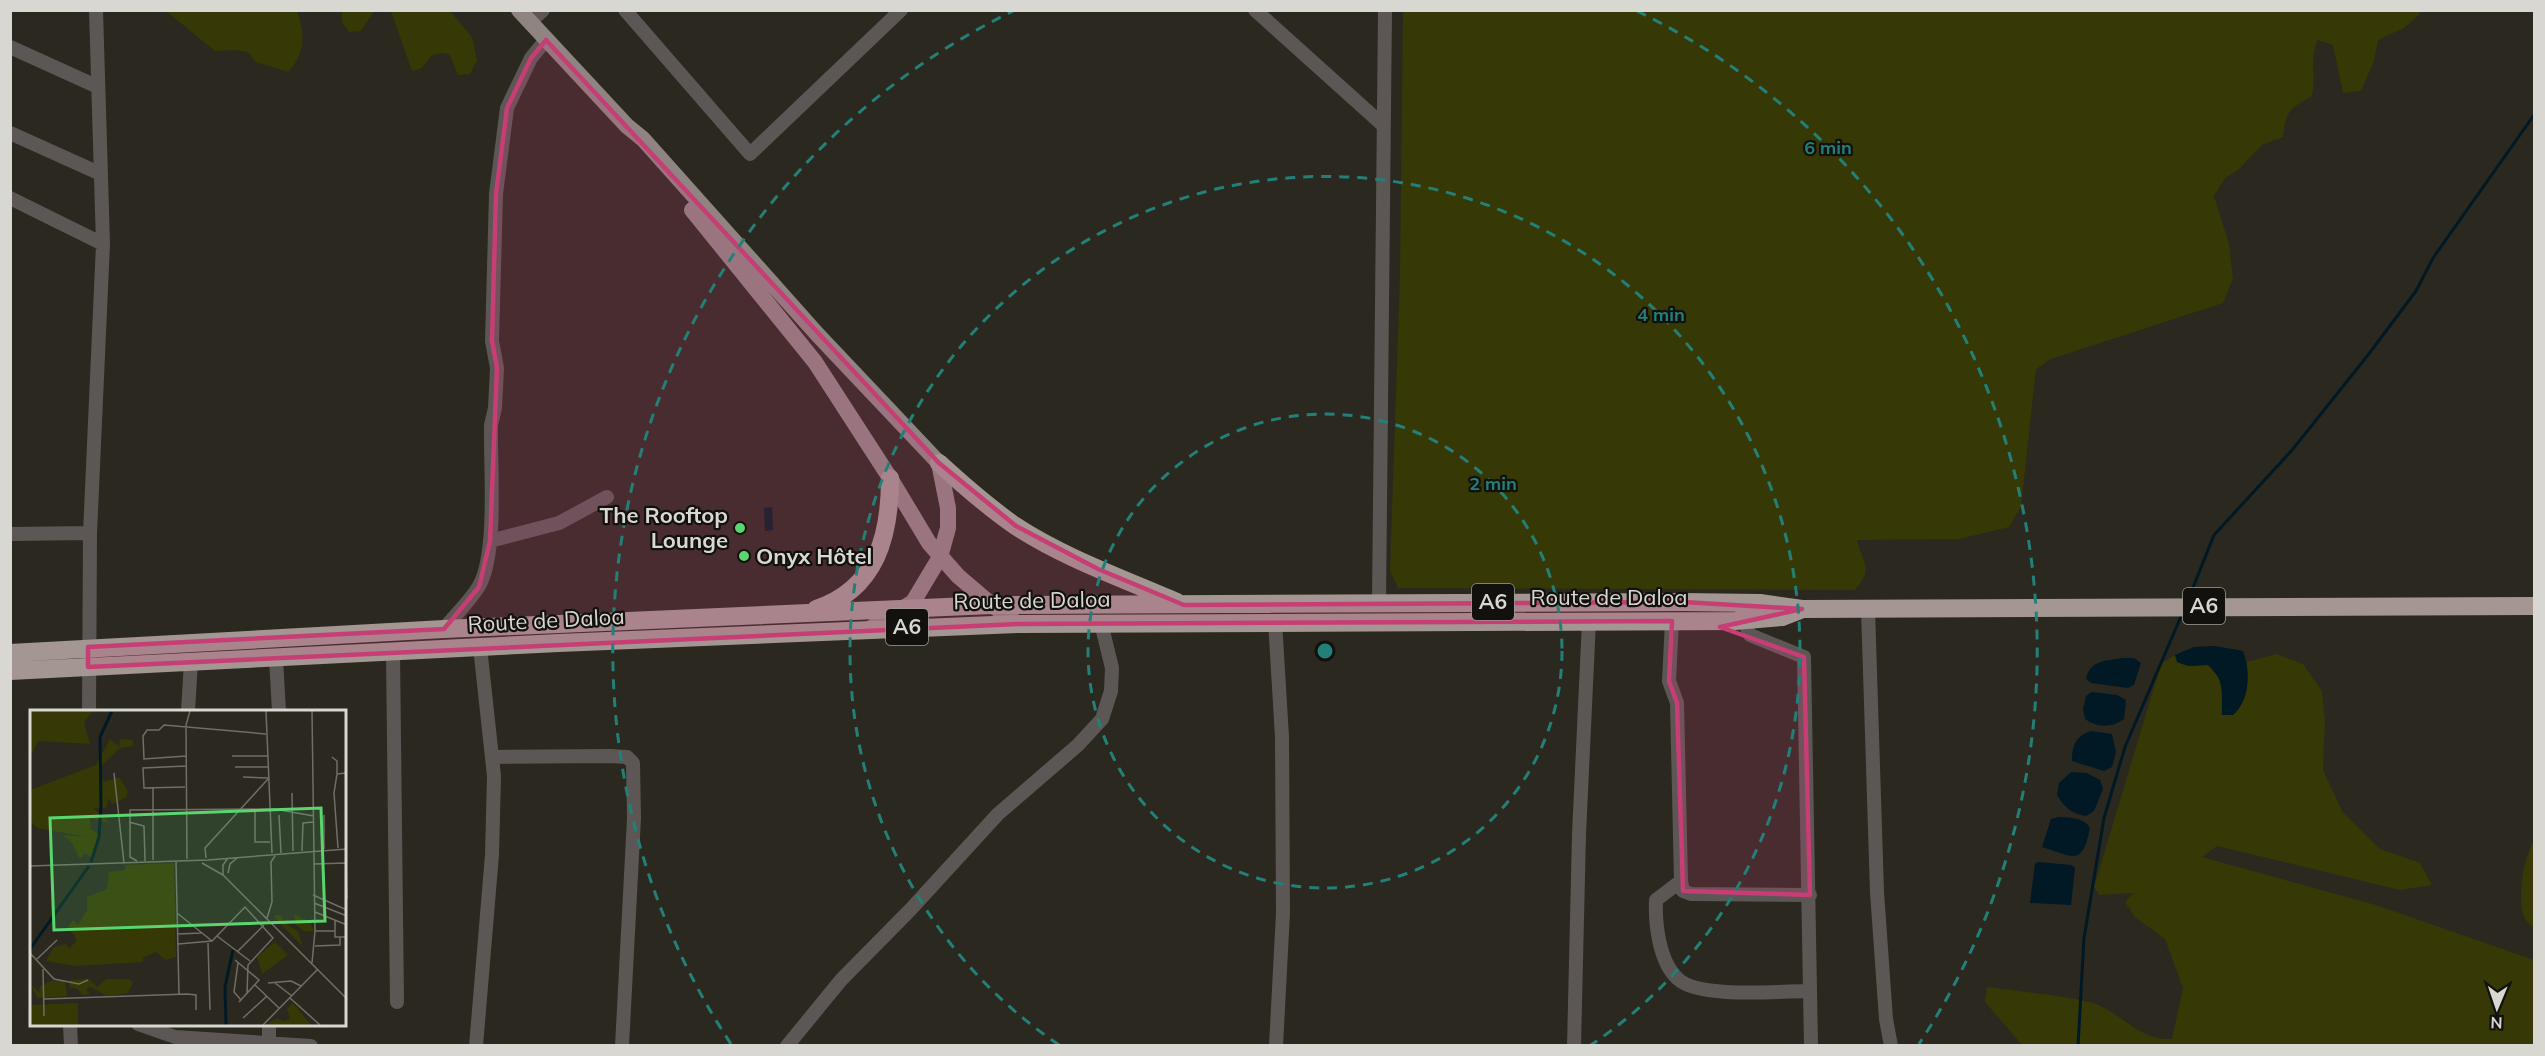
<svg xmlns="http://www.w3.org/2000/svg" width="2545" height="1056" font-family="Mulish,sans-serif">
  <rect width="100%" height="100%" fill="#2a281f"/>
  <path fill="#363905" d="M166 11H297C305 34 306 53 288 72L256 62 248 52 236 50 215 51Z
    M342 11V10L374 11 361 31 349 32 342 22Z
    M391 11H450L472 37 477 61 470 74 458 75 450 55 443 53 432 55 422 68 412 71Z
    M1403 11 2420 10V14L2404 28 2378 40 2374 61 2361 91 2343 93 2333 45 2318 40C2309 59 2316 75 2312 96 2289 109 2286 111 2283 137L2262 145 2238 170 2225 178 2214 196 2229 244 2233 279 2223 303 2051 359 2036 369 2021 507 2009 527 1959 539 1857 540C1863 564 1874 568 1855 590L1414 588H1398L1390 571 1400 275Z
    M2276 654 2303 664 2322 691 2325 720 2323 770 2342 811 2380 849 2420 863 2432 885 2400 890 2217 846 2202 857 2376 905 2534 960V1045H2022L1985 1002 1987 987C2020 992 2056 994 2089 1002 2119 1009 2137 1041 2172 1039L2183 988 2165 939 2135 917 2125 902 2133 893 2099 895 2094 887 2161 664 2175 655 2177 662 2188 666 2208 665 2222 681V715H2233C2249 701 2247 683 2247 662Z
    M2534 842V928C2531 925 2526 921 2524 917 2517 901 2523 856 2534 842Z"/>
  <path fill="#001924" d="M772 507 773 530 765 531 764 508Z
    M2215 646 2243 651C2251 672 2250 700 2233 715H2222C2221 693 2226 681 2208 665L2188 666 2177 662 2175 655 2194 647Z
    M2123 658H2134L2141 663 2134 685 2128 688 2091 683 2086 679C2090 660 2105 661 2123 658Z
    M2092 692 2117 695 2126 700 2124 719C2112 728 2097 728 2085 719L2083 709 2086 696Z
    M2091 731 2112 734 2116 752 2112 767 2104 771 2072 761C2072 745 2076 736 2091 731Z
    M2071 772 2087 773 2100 780 2103 789 2094 811 2086 816C2072 814 2064 807 2057 795L2059 783Z
    M2059 817C2069 818 2084 817 2090 828 2082 867 2074 857 2042 847L2051 819Z
    M2038 862 2071 865 2075 868 2071 905 2030 903 2035 864Z"/>
  <g fill="none" stroke-linecap="round" stroke-linejoin="round">
    <path stroke="#001924" stroke-width="3" d="M2188 600 2214 535 2293 449 2368 355 2416 291 2433 258 2534 115
      M2078 1046 2084 938 2104 818 2125 747 2182 614"/>
    <path stroke="#5c5755" stroke-width="14" d="M625 10 750 154 901 10
      M1255 10 1384 126
      M530 22 543 10
      M10 47 96 86
      M10 133 101 174
      M10 198 103 244
      M10 534 90 533
      M490 541 559 523 607 497
      M1379 603 1385 10
      M1868 609 1877 892 1886 1019 1891 1046
      M1275 621 1282 737 1283 913 1276 1046
      M1672 621 1669 681 1677 703 1681 881 1683 891 1691 894 1810 895
      M1744 621 1750 635 1804 657 1811 1046
      M444 629C455 615 470 601 479 586 498 553 490 464 491 425L495 408 497 368 492 341 496 194 507 108 531 58 546 40
      M393 652 397 1002
      M276 659 279 711
      M89 711 90 533 103 244 96 10
      M188 711 191 662
      M493 757 611 756 627 757 633 763 634 818 622 1046
      M1681 881 1656 900C1655 924 1659 962 1678 979 1699 999 1781 991 1810 991
      M70 1024 71 1046
      M138 1024 175 1037 311 1046
      M269 1046V1024
      M476 1046 492 855 494 776 480 647
      M787 1046 841 980 911 909 998 814 1078 745 1102 719 1111 691 1112 668 1101 623
      M1574 1046 1579 834 1589 621"/>
    <path stroke="#8f8482" stroke-width="16" d="M519 10 627 126 643 139 817 334 939 463 948 508V528L940 557 913 602 871 628
      M692 210 815 362 890 478 929 543 958 576 992 605 1018 624"/>
    <path stroke="#a39693" stroke-width="18" d="M939 463C963 485 987 506 1014 525 1064 558 1122 578 1177 602
      M816 609C877 589 890 535 890 478
      M10 653 444 629 992 605 1683 602 1760 603 1802 609 2534 606
      M10 671 559 643 1018 624 1735 621 1782 617 1800 610"/>
  </g>
  <path fill="#c63e73" fill-opacity="0.2" stroke="#c63e73" stroke-width="4.5" stroke-linejoin="round" d="M546 40 939 463 1016 526 1098 569 1184 605 1683 602 1802 609 1720 627 1804 657 1810 895 1683 891 1677 703 1669 681 1672 621 1018 624 88 667V647L444 629 479 587 490 541 497 368 492 341 496 194 507 108 531 58Z"/>
  <g fill="none" stroke="#238078" stroke-width="3" stroke-dasharray="10 8">
    <circle cx="1325" cy="651" r="237"/>
    <path d="M1059 1045A475 475 0 1 1 1591 1045"/>
    <path d="M731 1044A712 712 0 0 1 1013 11M1637 11A712 712 0 0 1 1919 1044"/>
  </g>
  <g fill="#5ad56f" stroke="#12110d" stroke-width="2">
    <circle cx="740" cy="528" r="6"/>
    <circle cx="744" cy="556" r="6"/>
  </g>
  <g text-anchor="middle" stroke-width="4.5" stroke-linejoin="round" paint-order="stroke">
    <g fill="#12110d" stroke="#9d9c96" stroke-width="1.5">
      <rect x="1472" y="584" width="42" height="36" rx="4.5"/>
      <rect x="2183" y="588" width="42" height="36" rx="4.5"/>
      <rect x="886" y="609" width="42" height="36" rx="4.5"/>
    </g>
    <g font-size="21" font-weight="bold" fill="#d8d7d1">
      <text x="1493" y="609">A6</text>
      <text x="2204" y="613">A6</text>
      <text x="907" y="634">A6</text>
    </g>
    <g font-size="22" font-weight="bold" fill="#d8d7d1" stroke="#12110d" text-anchor="end">
      <text x="728" y="523">The Rooftop<tspan x="728" dy="25">Lounge</tspan></text>
      <text x="756" y="564" text-anchor="start">Onyx Hôtel</text>
    </g>
    <g font-size="22" fill="#d8d7d1" stroke="#12110d">
      <text x="1609" y="605">Route de Daloa</text>
      <text transform="translate(1032 600) rotate(-1)" y="8">Route de Daloa</text>
      <text transform="translate(546 620) rotate(-3)" y="8">Route de Daloa</text>
    </g>
  </g>
  <g transform="translate(30 710)">
    <rect width="316" height="316" fill="#2a281f"/>
    <path d="M0 1H63L54 12 60 34 9 31 0 46ZM80 29 89 36 90 29 103 30V36L90 38 71 56 73 72 89 67 98 81 97 87 82 94 79 88 76 98H63L80 113 60 108 61 119 69 124 62 148 55 143 50 149 42 133 33 125 57 127 7 118 0 110V80L66 55ZM144 153 146 247 136 250 126 242 113 248V252L46 256 16 251 24 237 36 234 39 238 46 232 45 226 37 218 43 210 48 215 57 200V187L77 179 79 162 95 160V155ZM264 204 280 212 284 221H274L266 215ZM251 205 254 211 258 209 259 216 268 221 273 237 245 208V205ZM245 232 258 245 232 264 227 247ZM59 269 67 277 76 269H99L103 272 98 283 76 286 61 277 56 279 60 284 52 285 48 279 39 277 40 270ZM21 271H35L37 286 7 288 1 275 9 282 10 276ZM48 293V315H0V295ZM263 293 281 315H236L247 308 253 311 260 309 257 299Z" fill="#363905"/>
    <path fill="none" stroke="#001924" stroke-width="3" d="M61 152 69 127 71 95 70 27 82 1M0 239 59 156M196 315 195 277 203 240"/>
    <path fill="none" stroke="#706e66" stroke-width="1.5" d="M236 1 242 143M282 1 285 221 282 253M156 46 114 49 113 26 117 20H129L134 15 236 24M202 46H238M302 47 307 51V64M205 57H239M84 63 94 153M213 67 238 68M155 77 114 78 113 58 156 56M123 78V150M262 83 263 141M225 99V132H240M249 105 251 143M294 105V139M99 112 114 116 115 151M308 138 304 83 307 64 317 63M272 141 273 113 283 112M176 148 175 138 238 69M198 148 193 155V165L317 289M157 149 156 15 160 1M107 151 100 147V100L244 99 284 106M146 152 149 284M172 153 193 165M316 153 317 189M284 154 316 153M0 156 178 150 317 139M198 163 200 154 207 148M283 185 317 200M284 193 317 206M285 202 317 215M147 203 182 231M237 208 242 192 241 152 245 146M305 210V227H317M285 221H305M148 224 171 223M187 226 220 251M178 233 180 300M148 234 182 231 215 197 243 228 218 255 217 284M285 236 310 235V227M207 242 234 215M0 243 24 269 49 274 58 270M7 249 27 230M205 250 229 270 209 292M208 253 204 282 211 290M13 259 14 306M238 273 261 271 271 276M245 273 262 286M225 275 249 298M260 288 290 315M14 289 157 284 166 285V300M213 308 237 286M233 315 287 260"/>
    <path fill="#5ad56f" fill-opacity="0.15" stroke="#5ad56f" stroke-width="3" d="M291 98 295 211 24 220 20 108Z"/>
    <rect width="316" height="316" fill="none" stroke="#d8d7d1" stroke-width="3"/>
  </g>
  <circle cx="1325" cy="651" r="9" fill="#238078" stroke="#12110d" stroke-width="3"/>
  <g font-size="18" text-anchor="middle" font-weight="bold" fill="#238078" stroke="#12110d" stroke-width="4.5" stroke-linejoin="round" paint-order="stroke">
    <text x="1828" y="154">6 min</text>
    <text x="1661" y="321">4 min</text>
    <text x="1493" y="490">2 min</text>
  </g>
  <rect width="2545" height="1056" fill="none" stroke="#d8d7d1" stroke-width="24"/>
  <g transform="translate(2497 1008) rotate(182)" stroke="#12110d" stroke-width="4.5" paint-order="stroke">
  <path d="M0-4.5L10 22L0 15L-10 22Z" fill="#d8d7d1"/>
  <text y="-9" font-size="16" font-weight="bold" text-anchor="middle" fill="#d8d7d1">N</text>
  </g>
</svg>
